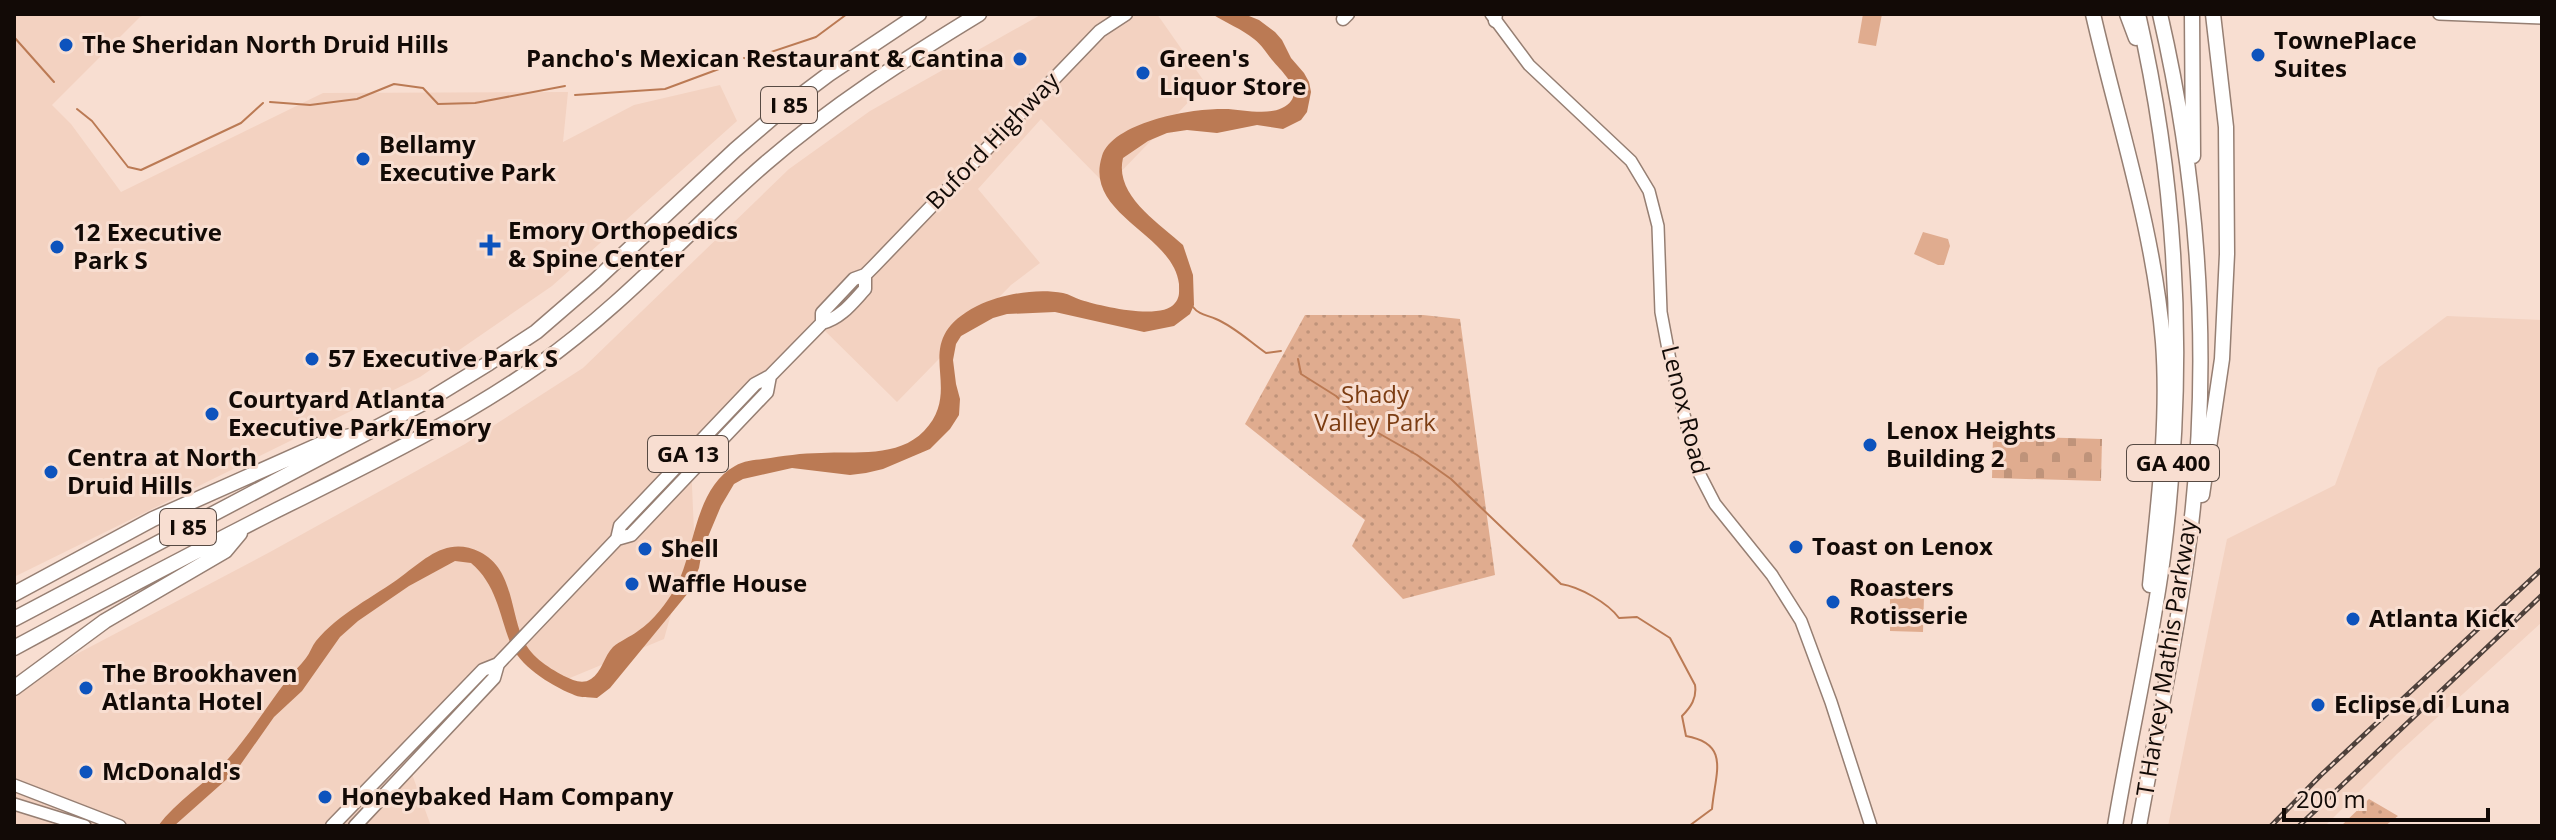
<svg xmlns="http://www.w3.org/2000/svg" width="2556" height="840" font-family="'Open Sans',sans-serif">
  <defs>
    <pattern id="cemetery-stones" width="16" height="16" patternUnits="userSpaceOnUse" patternTransform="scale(2)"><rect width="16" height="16" fill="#e0ac8f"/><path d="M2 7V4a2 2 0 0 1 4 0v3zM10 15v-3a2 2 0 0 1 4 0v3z" fill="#bf937a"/></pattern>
    <pattern id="park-dots" width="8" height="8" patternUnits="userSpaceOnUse" patternTransform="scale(2)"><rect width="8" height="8" fill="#e0ac8f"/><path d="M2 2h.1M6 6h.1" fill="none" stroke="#bf937a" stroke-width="1.8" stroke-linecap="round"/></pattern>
  </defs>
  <rect width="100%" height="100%" fill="#f8ded1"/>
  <path fill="#f3d2c1" d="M14 14H147L140 17 52 105 71 124 121 192 323 93 568 92 563 142 634 105 720 85 737 121 552 286 420 377 14 577Z
    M1042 14H1157L1206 84 1107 186 1041 119 978 189 1040 263 1011 285 897 402 820 326 691 463 694 532 664 639 553 685 519 644 409 766 431 826H14V696L52 667 270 552 465 444 583 368 789 169 870 111Z
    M2447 316 2542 320V622L2397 754 2325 826H2168L2227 539 2335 485 2378 368Z"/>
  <path fill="#e0ac8f" d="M1863 14H1882L1876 46 1858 43Z
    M1923 232 1948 239 1950 246 1944 265H1938L1914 254Z
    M1890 596H1924L1923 632 1890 631Z"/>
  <path fill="url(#cemetery-stones)" d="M1993 436 2102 439 2101 481 1992 478Z"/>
  <path fill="url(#park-dots)" d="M1305 315H1423L1460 319 1495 575 1403 599 1352 546 1365 520 1245 424Z
    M2369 799 2398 816 2385 826H2341Z"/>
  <path fill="#bb7a54" d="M1212 14H1244L1259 20 1275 32 1282 40 1291 58 1304 73 1309 82 1311 92 1307 112 1301 120 1283 129 1257 125 1217 133 1187 130 1167 133 1148 141 1123 158C1114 195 1159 223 1183 245L1193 275 1194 305 1190 314 1174 326 1144 332 1055 312 1007 314 993 318 961 336 956 344 953 360 956 384 960 399 959 415 950 429 930 449 883 469 866 473 850 475 792 468 743 479 734 484 721 506 702 551 699 568 688 593 610 688 597 698C588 697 579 698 572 694 550 685 518 665 510 642 499 613 496 584 471 563L455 561 409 586 358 621 340 637 302 691 274 717 236 771 174 826H158C177 800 207 783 228 759 250 734 267 706 287 680 293 672 300 666 306 658 310 653 312 646 316 641 339 613 374 597 402 576 426 558 448 536 480 552 512 568 510 608 522 637 529 655 547 667 564 676 573 680 582 685 591 679 602 672 604 656 613 647 620 641 630 637 638 631 654 620 666 604 676 587 695 551 694 489 735 466 743 461 754 460 763 459 783 456 802 453 821 453 855 451 898 458 924 431 967 386 905 343 977 306 1002 294 1036 288 1063 293 1069 294 1075 298 1081 300 1100 306 1162 321 1175 303 1180 297 1179 292 1179 284 1173 233 1083 215 1102 156 1113 122 1192 108 1224 109 1242 109 1265 116 1282 108 1308 95 1284 74 1273 61 1267 54 1262 45 1254 39 1242 29 1226 23 1212 14Z"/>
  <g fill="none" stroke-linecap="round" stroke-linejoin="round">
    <path stroke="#bb7a54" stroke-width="2" d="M14 37 54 82
      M744 58 750 59 816 37 847 14
      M575 95 665 89 727 66
      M270 102 310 105 357 99 394 84 423 88 438 104 475 103 565 86
      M77 109 92 121 128 167 141 170 241 123 263 103
      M1193 307C1199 315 1207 315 1216 319 1235 327 1250 342 1266 353L1281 351
      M1298 359 1301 374 1336 396 1373 430 1417 455 1451 479 1561 584C1580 587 1608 603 1619 618L1637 617 1670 638 1695 685C1697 698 1691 707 1682 716L1686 736C1731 744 1715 773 1712 809L1689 826"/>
    <g stroke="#967f73" stroke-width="14">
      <path id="secondary" d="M1491 14 1529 65 1631 161 1649 191 1658 226 1661 312 1670 360 1699 473 1715 504 1772 575 1801 621 1831 702 1871 826
        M2439 14 2542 18
        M14 785 120 826
        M14 804 85 826"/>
    </g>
    <g stroke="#967f73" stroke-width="15">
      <path id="primary" d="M1343 19 1348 14
        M1495 21 1496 14
        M822 323V313L854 279 865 275 874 266 1100 31 1126 14
        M617 539 631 535 767 392 770 376
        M332 826 483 670 498 664 617 539 620 526 755 384 770 376 822 323C841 318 852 303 865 289V275
        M355 826 494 678 498 664"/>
    </g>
    <g stroke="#967f73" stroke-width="17">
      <path id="highway" d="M2093 14C2118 123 2154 230 2163 342 2169 423 2158 505 2150 585
        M2127 14 2136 38
        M2192 14 2193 156
        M2202 495 2222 359 2227 254 2226 127 2213 14
        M14 594 153 519 330 440 351 436
        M14 619 427 401 489 363 536 332 595 281 735 150 785 107 829 74 919 14
        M14 648C99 602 185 557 271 513 363 467 456 423 540 364 623 305 690 229 766 163 832 106 905 59 979 14
        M14 688 105 621 225 551 240 533
        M2115 826C2130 736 2151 647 2163 557 2186 376 2179 192 2138 14
        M2139 826C2155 737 2175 647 2187 557 2212 376 2201 192 2160 14"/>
    </g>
    <use href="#secondary" stroke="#fff" stroke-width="11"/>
    <use href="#primary" stroke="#fff" stroke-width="12"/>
    <use href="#highway" stroke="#fff" stroke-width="14"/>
    <g stroke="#4e413b" stroke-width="5">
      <path id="rail" d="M2271 826 2321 775 2542 569
        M2299 826 2542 595"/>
    </g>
    <use href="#rail" stroke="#f8ded1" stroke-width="2" stroke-dasharray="6" stroke-linecap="butt"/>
  </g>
  <g fill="#0d53bd" stroke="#f8ded1" stroke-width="3">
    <circle cx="66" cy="45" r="8"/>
    <circle cx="2258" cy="55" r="8"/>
    <circle cx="1020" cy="59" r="8"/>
    <circle cx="1143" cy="73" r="8"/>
    <circle cx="363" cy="159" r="8"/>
    <path d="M486 233h8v8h8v8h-8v8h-8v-8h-8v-8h8z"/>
    <circle cx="57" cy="247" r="8"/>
    <circle cx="312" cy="359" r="8"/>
    <circle cx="212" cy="414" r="8"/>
    <circle cx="1870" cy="445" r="8"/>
    <circle cx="51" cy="472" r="8"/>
    <circle cx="1796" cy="547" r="8"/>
    <circle cx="645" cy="549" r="8"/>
    <circle cx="632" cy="584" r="8"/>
    <circle cx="1833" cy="602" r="8"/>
    <circle cx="2353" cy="619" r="8"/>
    <circle cx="86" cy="688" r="8"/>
    <circle cx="2318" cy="705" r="8"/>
    <circle cx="86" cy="772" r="8"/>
    <circle cx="325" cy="797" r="8"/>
  </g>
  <g text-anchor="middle" stroke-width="6" stroke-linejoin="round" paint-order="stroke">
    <g fill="#f8ded1" stroke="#574a43" stroke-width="2">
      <rect x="761" y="87" width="56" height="36" rx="6"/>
      <rect x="648" y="436" width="80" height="36" rx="6"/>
      <rect x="2127" y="445" width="92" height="36" rx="6"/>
      <rect x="160" y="509" width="56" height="36" rx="6"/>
    </g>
    <g font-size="22" font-weight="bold" fill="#120a06">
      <text x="789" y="113">I 85</text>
      <text x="688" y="462">GA 13</text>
      <text x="2173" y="471">GA 400</text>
      <text x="188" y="535">I 85</text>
    </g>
    <g font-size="24" font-weight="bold" fill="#120a06" stroke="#f8ded1" text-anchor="start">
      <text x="2274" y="49">TownePlace<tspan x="2274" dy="28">Suites</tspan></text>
      <text x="82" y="53">The Sheridan North Druid Hills</text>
      <text x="1004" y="67" text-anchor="end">Pancho's Mexican Restaurant &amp; Cantina</text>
      <text x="1159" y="67">Green's<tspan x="1159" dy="28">Liquor Store</tspan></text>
      <text x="379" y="153">Bellamy<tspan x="379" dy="28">Executive Park</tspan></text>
      <text x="508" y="239">Emory Orthopedics<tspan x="508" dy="28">&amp; Spine Center</tspan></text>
      <text x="73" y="241">12 Executive<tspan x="73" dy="28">Park S</tspan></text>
      <text x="328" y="367">57 Executive Park S</text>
      <text x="228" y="408">Courtyard Atlanta<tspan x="228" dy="28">Executive Park/Emory</tspan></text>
      <text x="1886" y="439">Lenox Heights<tspan x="1886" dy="28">Building 2</tspan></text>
      <text x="67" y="466">Centra at North<tspan x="67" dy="28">Druid Hills</tspan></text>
      <text x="1812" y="555">Toast on Lenox</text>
      <text x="661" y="557">Shell</text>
      <text x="648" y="592">Waffle House</text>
      <text x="1849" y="596">Roasters<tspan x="1849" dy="28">Rotisserie</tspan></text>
      <text x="2369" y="627">Atlanta Kick</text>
      <text x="102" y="682">The Brookhaven<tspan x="102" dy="28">Atlanta Hotel</tspan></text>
      <text x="2334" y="713">Eclipse di Luna</text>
      <text x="102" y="780">McDonald's</text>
      <text x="341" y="805">Honeybaked Ham Company</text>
    </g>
    <g font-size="24" fill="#120a06" stroke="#f8ded1">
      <text transform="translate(993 141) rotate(-46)" y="8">Buford Highway</text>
      <text transform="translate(1685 410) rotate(76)" y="8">Lenox Road</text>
      <text transform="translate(2167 658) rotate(-81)" y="8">T Harvey Mathis Parkway</text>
    </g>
    <g font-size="24" fill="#7c3d13" stroke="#f8ded1">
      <text x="1375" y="403">Shady<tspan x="1375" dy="28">Valley Park</tspan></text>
    </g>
  </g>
  <rect width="2556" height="840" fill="none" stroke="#120a06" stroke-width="32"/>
  <path d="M2284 808v12h204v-12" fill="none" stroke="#120a06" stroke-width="4"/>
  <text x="2296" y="808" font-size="24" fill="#120a06" stroke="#f8ded1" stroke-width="6" paint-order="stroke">200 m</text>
</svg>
